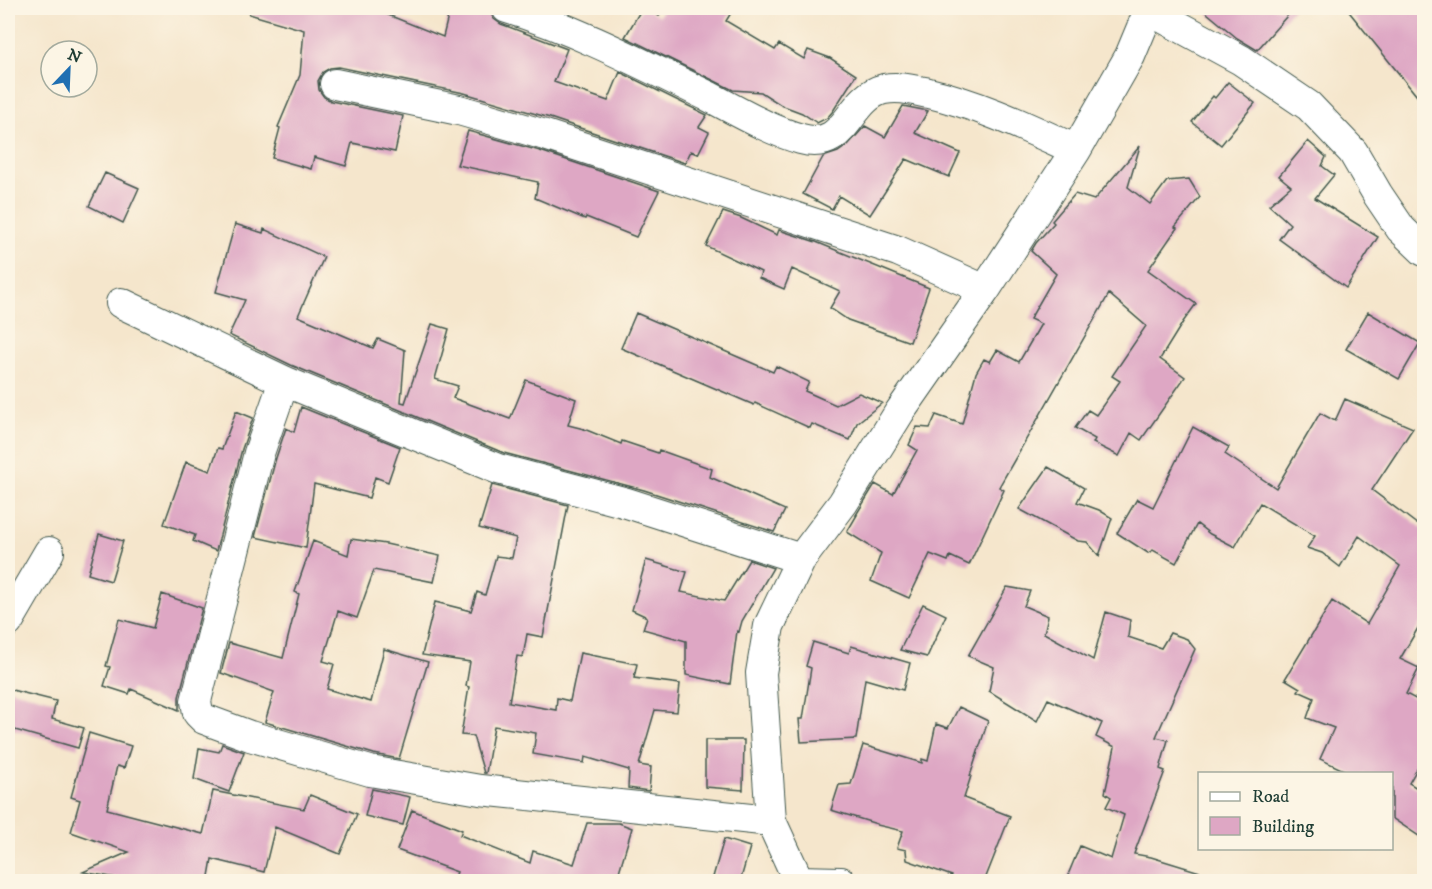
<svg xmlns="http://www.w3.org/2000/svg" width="1432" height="889" font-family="'IM FELL DW Pica',serif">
  <rect width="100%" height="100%" fill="#fcf5e5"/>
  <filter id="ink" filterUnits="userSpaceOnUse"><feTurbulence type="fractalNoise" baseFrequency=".0167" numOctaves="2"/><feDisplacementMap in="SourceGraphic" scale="12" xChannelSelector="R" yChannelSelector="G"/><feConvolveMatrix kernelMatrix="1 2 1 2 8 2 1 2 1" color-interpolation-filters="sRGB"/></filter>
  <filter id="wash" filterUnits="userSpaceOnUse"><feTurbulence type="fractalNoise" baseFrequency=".008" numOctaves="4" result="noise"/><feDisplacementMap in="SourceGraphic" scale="24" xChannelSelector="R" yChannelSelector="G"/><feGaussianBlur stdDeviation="1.35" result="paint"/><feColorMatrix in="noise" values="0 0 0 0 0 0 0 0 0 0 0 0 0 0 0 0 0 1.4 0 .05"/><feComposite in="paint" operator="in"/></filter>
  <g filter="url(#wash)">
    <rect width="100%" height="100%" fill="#f5e6cc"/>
    <g id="blocks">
      <path fill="#dea7c4" d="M250 8H371L443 37 450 8H490V12L494 19 501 24 567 49 554 82 608 101 620 72 707 115 699 127 709 132 698 154 691 151 685 163 550 118 464 93 339 67 330 68 323 72 318 81 319 90 324 97 331 101 403 116 395 152 352 143 346 166 314 157 311 169 272 158 280 128 278 127 300 75 304 30 249 14Z
        M642 8H644L659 16 663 8H734L726 21 775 50 779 44 804 59 808 50 830 58 856 75 833 111 827 118 817 123 802 113 781 105 761 92 733 90 625 37Z
        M1201 8H1294L1257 50 1237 38Z
        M1346 8H1425V106Z
        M1228 82 1255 103 1221 145 1192 122 1213 96 1215 98Z
        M903 106 928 111 915 133 960 153 949 177 906 159 870 215 839 196 832 209 803 194 823 157 838 152 848 145 865 126 885 137Z
        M468 131 540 151 659 191 636 237 586 217 585 219 566 211 535 198 538 182 457 165Z
        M1308 141 1326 157 1322 166 1334 175 1315 198 1378 237 1346 288 1279 239 1290 224 1269 205 1291 186 1279 176Z
        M1140 146 1128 187 1150 204 1167 181 1189 179 1200 197 1175 227 1177 228 1148 270 1196 304 1183 322 1160 359 1185 377 1141 440 1131 433 1119 456 1093 443 1095 439 1075 428 1088 410 1096 415 1120 381 1112 376 1146 326 1109 294 999 487 1004 490 969 565 950 556 948 561 930 554 909 598 871 581 881 553 847 532 857 515H856L875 484 893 494 917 450 909 445 917 427 930 428 936 415 962 424 976 373 984 359 990 362 997 350 1019 362 1041 324 1030 319 1056 274 1031 251 1036 243 1054 223 1052 221 1075 194 1094 200Z
        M105 173 139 188 123 223 89 206Z
        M723 212 741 218 777 235 779 230 816 242 929 288 910 342 848 320 830 308 840 291 792 269 784 289 759 278 761 272 706 246Z
        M235 224 263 233 264 229 324 257 298 316 373 348 378 339 405 350 401 402 405 403 432 324 449 329 435 379 458 386 453 398 510 419 526 380 576 399 568 425 584 429 621 444 622 441 658 453 659 450 712 469 710 477 785 510 774 532 644 490 504 453 291 365 229 335 245 300 216 292Z
        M1368 312 1420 343 1399 379 1346 349Z
        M636 313 773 372 776 366 809 382 805 391 836 405 859 393 882 403 857 423 850 440 812 424 810 428 755 403 754 405 621 348Z
        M1345 399 1413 428 1372 490 1422 528 1425 523V616L1400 659 1419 668 1406 694 1425 704V755L1409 783 1425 793V840L1392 818V774H1352L1320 759 1334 728 1307 718 1314 698 1298 691 1300 688 1285 679 1332 601 1367 624 1400 566 1359 536 1340 567 1322 553 1307 548 1315 536 1260 503 1235 547 1210 534 1197 524 1176 563 1153 550 1148 553 1117 533 1137 499 1153 507 1193 427 1229 447 1225 454 1276 488 1320 413 1335 421Z
        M301 407 400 447 388 482 375 477 369 498 314 484 306 548 255 537 276 458 286 428 294 432Z
        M236 411 253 418 242 449 216 551 193 541 195 535 164 524 186 462 210 471 218 448 222 449Z
        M1048 467 1084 488 1077 502 1099 510 1112 518 1099 556 1087 542 1078 541 1019 509Z
        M492 485 568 505 543 637 527 634 523 657 517 656 509 702 556 710 557 698 570 701 580 653 637 664 634 678 680 684 677 712 655 710 639 765 651 767 649 791 628 788 629 770 585 757 584 763 533 754 536 733 494 726 486 773H484L473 736 461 735 469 687 466 686 470 662 422 655 435 602 471 611 477 592 485 595 496 556 512 558 516 538 479 528Z
        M99 534 123 541 111 581 88 574Z
        M351 539 386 544 440 556 434 582 374 570 357 618 338 611 323 661 334 664 327 689 371 702 384 649 428 662 399 759 374 754 265 722 274 692 221 673 229 643 283 658 299 594 295 592 313 541 348 555Z
        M646 560 687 572 681 592 724 601 749 560 773 568 742 621 739 632 737 631 730 684 686 675V641L643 629 647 617 632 610Z
        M1007 587 1030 591 1024 606 1048 616 1044 633 1093 660 1106 612 1130 620 1128 637 1161 648 1170 633 1187 639 1195 649 1156 737 1168 740 1160 769 1165 771 1134 854 1151 857 1213 876 1212 882H1065L1080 846 1111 859 1124 815 1106 807 1111 797 1105 793 1115 747 1096 737 1102 723 1048 699 1037 721 989 691 994 667 968 656Z
        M162 594 202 608 179 697V710L131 689 129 694 104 686 110 667 106 666 119 619 153 628Z
        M923 604 946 615 927 657 900 650Z
        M813 642 849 653 851 646 910 663 903 690 865 679 856 739 801 742 799 719H803L811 668 806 666Z
        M8 689 56 701 52 719 84 728 78 748 8 728Z
        M959 707 988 721 970 776H971L964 798 1010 816 984 882H950L952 876 907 860 906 850 897 848 903 831 877 825V824L831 810 839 785 851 784 863 745 922 763V759L928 761 936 724 948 728Z
        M89 733 131 746 124 768 117 766 107 809 203 834 213 791 304 809 310 795 357 814 340 854 275 827 264 872 212 859 208 882H139L83 872 129 852 71 832 80 800 71 797Z
        M705 740H744L743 790 705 787Z
        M222 744 244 752 229 792 194 779 199 748 219 752Z
        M372 789 410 797 403 825 365 816Z
        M412 810 462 830 460 835 530 863 533 851 574 864 587 823H619L632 828 616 882H453L457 872 397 850Z
        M724 839 750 847 740 882H728L713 877Z"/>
    </g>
  </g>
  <g filter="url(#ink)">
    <use href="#blocks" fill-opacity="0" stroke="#3f564b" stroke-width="1.5"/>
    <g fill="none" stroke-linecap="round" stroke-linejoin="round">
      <g stroke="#3f564b" stroke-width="32">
        <path id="minor" d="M507 8C577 30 644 65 710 97 739 112 769 130 801 139 848 152 847 98 884 89 899 86 913 90 929 93 981 105 1028 128 1076 150
          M1149 10 1241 60 1309 106 1353 152 1378 195 1401 229 1424 251
          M335 84 459 110 545 135 898 251 985 290
          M121 303 284 381 498 469 627 503 801 559
          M284 381 259 453 196 701 198 713 204 719 250 736 370 771 480 790 771 821
          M8 622 49 552
          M799 881 841 882
          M799 882 771 821 761 673 769 626 801 559 843 503 899 413 985 290 1076 150 1130 56 1150 8"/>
      </g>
      <use href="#minor" stroke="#fff" stroke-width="30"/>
    </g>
  </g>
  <rect width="1432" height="889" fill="none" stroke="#fcf5e5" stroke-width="30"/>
  <rect x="1198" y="772" width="195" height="78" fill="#fcf5e5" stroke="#a4ab9e" stroke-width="1.5"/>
  <rect x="1210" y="792" width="30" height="9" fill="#ffffff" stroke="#a4ab9e" stroke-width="1.5"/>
  <text x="1252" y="802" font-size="18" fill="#1f3d34">Road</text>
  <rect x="1210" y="817" width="30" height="18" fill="#dea7c4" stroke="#a4ab9e" stroke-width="1.5"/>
  <text x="1252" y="832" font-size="18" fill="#1f3d34">Building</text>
  <g transform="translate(69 69) rotate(23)"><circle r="28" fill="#fcf5e5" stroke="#a4ab9e" stroke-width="1.5"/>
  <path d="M0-4.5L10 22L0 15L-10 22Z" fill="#1f6fb2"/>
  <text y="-9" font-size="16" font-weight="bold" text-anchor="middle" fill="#1f3d34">N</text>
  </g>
</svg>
